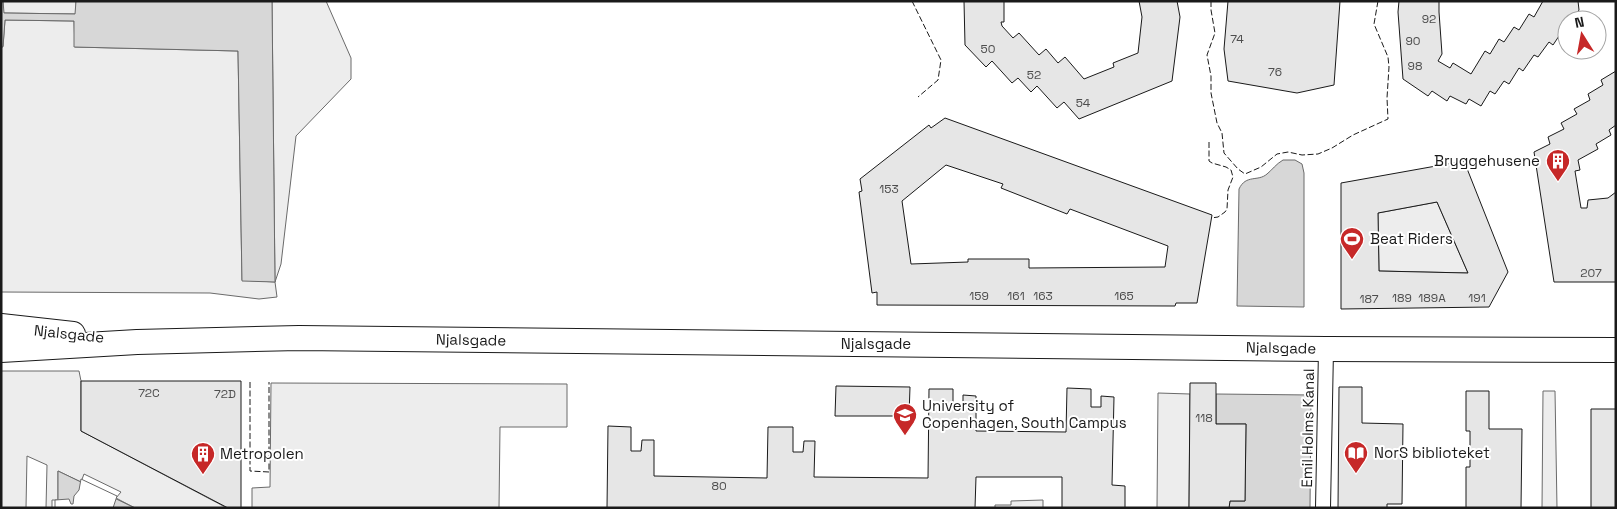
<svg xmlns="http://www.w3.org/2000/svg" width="1617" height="509" font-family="'Space Grotesk',sans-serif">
  <rect width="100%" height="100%" fill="#fff"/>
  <path fill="#ededed" stroke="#6a6a6a" d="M3 1H76V14L3 13Z
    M272 1H326L351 58V79L296 136 281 264 275 282 277 297 259 299 210 293 1 292V47L3 46 5 20 74 21 75 47 238 51 242 280 275 282Z
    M1437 202 1468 273 1379 271 1378 213Z
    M1 371H79L81 381V431L227 508H135L116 498 121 492 84 474 81 482 58 471V500H52V508H46L47 465 27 456 26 508H1Z
    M271 383 567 384V427H500L499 508H252V488L270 487Z
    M1543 391H1555L1557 508H1542Z
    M1158 393 1190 394 1189 508H1157Z
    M1043 500V508H995V505H1011V501Z"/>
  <path fill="#d7d7d7" stroke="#6a6a6a" d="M1 1H3L4 13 75 14 76 1H272L275 282 242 281 238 51 74 47V21L5 20 3 47H1Z
    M1283 160H1295L1302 164 1304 173V307L1237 306 1239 189C1246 174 1258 182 1267 174 1272 170 1276 164 1283 160Z
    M1216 394 1311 395 1310 508H1229L1230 501H1245L1246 424H1216Z
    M58 471 135 508H58Z"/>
  <path fill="#fff" stroke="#6a6a6a" d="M81 479 117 496 113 508H55V500L69 499 71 504H73L74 496 79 490Z"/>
  <path fill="#e6e6e6" stroke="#1a1a1a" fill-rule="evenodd" d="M964 1H1004V22H1001L1002 26 1013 38 1019 33 1039 55 1046 49 1058 63 1065 57 1084 79 1114 67 1113 63 1138 53 1142 17 1139 1H1177L1180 17 1172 81 1079 119 1064 102 1057 108 1037 86 1031 92 1018 78 1012 83 992 61 986 67 965 45Z
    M1228 1H1340L1334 85 1297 93 1228 81 1224 49Z
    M1399 1H1439V12L1442 54 1438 61 1450 68 1453 63 1471 74 1485 51 1490 54 1499 39 1504 42 1514 27 1519 30 1529 14 1534 17 1543 1H1578L1579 10 1574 19 1576 20H1567V32L1563 30 1553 45 1549 42 1538 57 1534 55 1523 71 1519 68 1509 84 1504 81 1495 94 1490 91 1481 106 1469 99 1466 104 1450 96 1447 101 1432 91 1428 96 1403 79 1398 12Z
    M1616 71V125L1609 130 1611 135 1596 144 1598 149 1578 160 1580 170 1575 171 1581 208H1587L1588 200 1608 198 1616 192V282H1554L1534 152 1550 144 1548 137 1564 129 1561 123 1577 114 1574 109 1590 100 1588 94 1603 85 1601 80Z
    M945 118 1212 215 1197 303H1176L1175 306 877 305V292L872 293 859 192 862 191 860 179 929 125 931 128ZM946 165 1003 184 1001 188 1067 214 1070 209 1168 246 1165 267 1029 268V259H968V262L911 264 902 201Z
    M1464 161 1508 272 1489 307 1341 309V183ZM1437 202 1468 273 1379 271 1378 213Z
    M81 381H241V508H228L81 431Z
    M1190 383H1216V424H1246L1245 501H1230L1229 508H1189Z
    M836 386 910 387 909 416H835Z
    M1339 387H1362V423L1403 424 1402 504H1387V508H1338Z
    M1067 388 1091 389V407H1101V396L1114 397 1112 485 1125 486V508H1062V477H976L975 508H607L608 426 631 427V451H641L642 440H654V476L767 478 768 427H793V452H803L804 441H815L814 477 928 478 929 389H953V408H963V395L976 396V431L1066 432Z
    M1466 391H1489V429H1522L1521 508H1466V467H1470V431H1466Z
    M1591 409H1616V508H1591Z"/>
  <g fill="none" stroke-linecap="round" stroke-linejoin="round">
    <g stroke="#1a1a1a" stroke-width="16">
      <path id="pedestrian" d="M1323 508 1326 349"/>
    </g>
    <g stroke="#1a1a1a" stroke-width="26">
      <path id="tertiary" d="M1 326 73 334
        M1 350 137 342 299 338 1326 349 1616 350"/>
    </g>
    <use href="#pedestrian" stroke="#fff" stroke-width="14"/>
    <use href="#tertiary" stroke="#fff" stroke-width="24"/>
    <path stroke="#1a1a1a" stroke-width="1" stroke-dasharray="6 2.5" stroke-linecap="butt" d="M912 1 941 60 938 80 918 97
      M1211 1V10L1215 33 1207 55 1211 76V93L1217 123 1222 133 1224 153 1238 169 1245 174 1261 167 1277 154 1288 152 1302 155 1318 154 1332 148 1353 135 1388 119 1387 98 1389 67 1388 57 1374 24 1378 1
      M1209 142V161L1212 163 1226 167 1231 170 1233 177 1228 190 1227 209 1225 212 1218 217 1211 218
      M250 382V471L269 472V382"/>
  </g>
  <defs>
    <g id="building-pin" transform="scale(1.25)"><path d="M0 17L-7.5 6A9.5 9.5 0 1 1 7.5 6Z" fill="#c62828" stroke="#fff"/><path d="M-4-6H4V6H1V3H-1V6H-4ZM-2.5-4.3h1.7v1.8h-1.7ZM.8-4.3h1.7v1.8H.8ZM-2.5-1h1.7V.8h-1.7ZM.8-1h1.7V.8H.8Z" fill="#fff"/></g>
    <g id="stadium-pin" transform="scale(1.25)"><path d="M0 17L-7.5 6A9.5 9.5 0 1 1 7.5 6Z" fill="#c62828" stroke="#fff"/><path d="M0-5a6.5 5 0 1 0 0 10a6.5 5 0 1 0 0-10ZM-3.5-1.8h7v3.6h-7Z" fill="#fff"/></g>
    <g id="university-pin" transform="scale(1.25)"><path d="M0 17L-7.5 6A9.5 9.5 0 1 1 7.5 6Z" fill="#c62828" stroke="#fff"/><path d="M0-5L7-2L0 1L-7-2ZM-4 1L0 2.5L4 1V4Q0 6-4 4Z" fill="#fff"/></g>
    <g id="library-pin" transform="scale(1.25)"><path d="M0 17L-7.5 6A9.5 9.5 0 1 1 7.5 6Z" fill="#c62828" stroke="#fff"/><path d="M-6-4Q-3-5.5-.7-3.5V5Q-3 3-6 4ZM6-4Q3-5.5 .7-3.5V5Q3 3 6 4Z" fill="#fff"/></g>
  </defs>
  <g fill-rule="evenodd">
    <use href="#building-pin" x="1558" y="161"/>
    <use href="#stadium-pin" x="1352" y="239"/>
    <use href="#university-pin" x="905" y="415"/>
    <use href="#library-pin" x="1356" y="453"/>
    <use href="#building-pin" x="203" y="454"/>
  </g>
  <g text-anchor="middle" stroke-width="4" stroke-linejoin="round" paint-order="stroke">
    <g font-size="12" fill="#4d4d4d">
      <text x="1429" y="23">92</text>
      <text x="1237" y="43">74</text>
      <text x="1413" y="45">90</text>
      <text x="988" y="53">50</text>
      <text x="1415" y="70">98</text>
      <text x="1275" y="76">76</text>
      <text x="1034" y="79">52</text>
      <text x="1083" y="107">54</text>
      <text x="889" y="193">153</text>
      <text x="1591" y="277">207</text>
      <text x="979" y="300">159</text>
      <text x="1016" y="300">161</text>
      <text x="1043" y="300">163</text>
      <text x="1124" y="300">165</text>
      <text x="1402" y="302">189</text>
      <text x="1432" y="302">189A</text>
      <text x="1477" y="302">191</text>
      <text x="1369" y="303">187</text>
      <text x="149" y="397">72C</text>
      <text x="225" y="398">72D</text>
      <text x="1204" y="422">118</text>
      <text x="719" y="490">80</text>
    </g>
    <g font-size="15" fill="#1a1a1a" stroke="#fff" text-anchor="start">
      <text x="1540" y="166" text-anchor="end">Bryggehusene</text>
      <text x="1370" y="244">Beat Riders</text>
      <text x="922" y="411">University of<tspan x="922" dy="17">Copenhagen, South Campus</tspan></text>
      <text x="1374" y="458">NorS biblioteket</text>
      <text x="220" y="459">Metropolen</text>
    </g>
    <g font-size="15" fill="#1a1a1a" stroke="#fff">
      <text transform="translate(69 334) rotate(6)" y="5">Njalsgade</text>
      <text transform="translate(471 340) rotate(1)" y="5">Njalsgade</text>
      <text x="876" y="349">Njalsgade</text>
      <text transform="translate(1281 348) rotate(1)" y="5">Njalsgade</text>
      <text transform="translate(1308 428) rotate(-89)" y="5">Emil Holms Kanal</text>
    </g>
  </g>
  <rect width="1617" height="509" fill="none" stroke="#1a1a1a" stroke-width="5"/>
  <g transform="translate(1582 35) rotate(349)"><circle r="24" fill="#ffffff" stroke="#a3a3a3"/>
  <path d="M0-4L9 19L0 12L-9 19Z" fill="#c62828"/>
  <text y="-8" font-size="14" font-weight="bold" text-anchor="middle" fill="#1a1a1a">N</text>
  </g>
</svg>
